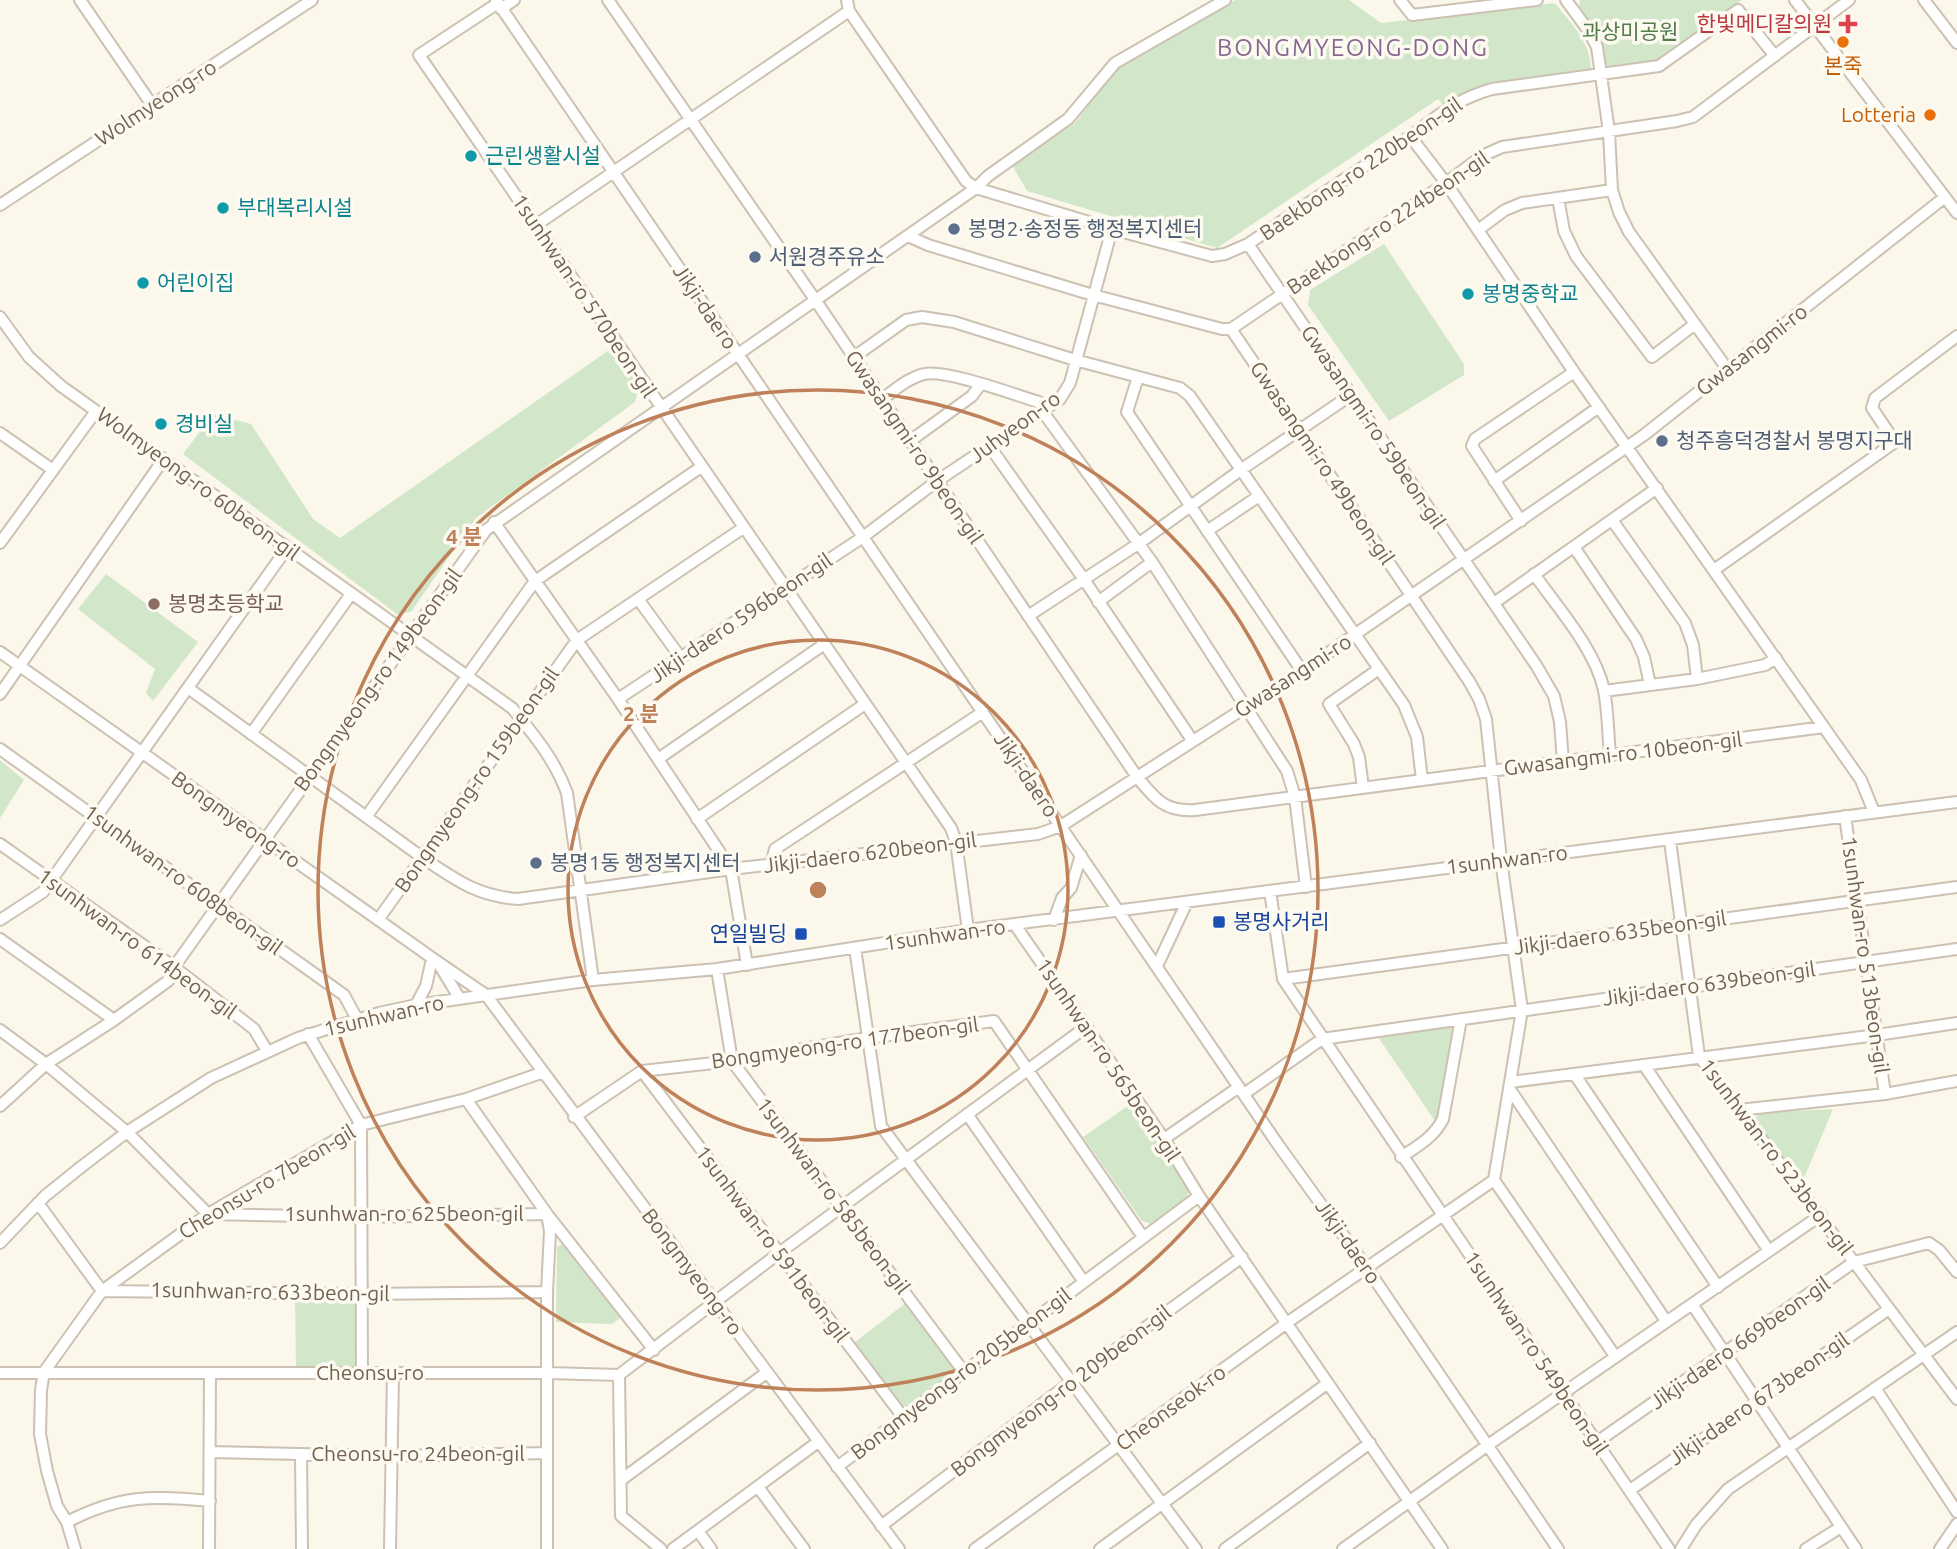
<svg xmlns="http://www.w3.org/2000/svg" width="1957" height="1549" font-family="Ubuntu,'Noto Sans KR',sans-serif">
  <rect width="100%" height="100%" fill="#fbf7eb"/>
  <path fill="#d2e7ca" d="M1235 0H1349L1381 23 1555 3C1572 25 1592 43 1591 72L1490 86 1443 105 1438 99 1217 248 1027 191 1012 165 1075 123 1119 66Z
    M1580 0H1742L1656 60 1607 66 1599 42 1578 12Z
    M1384 244 1464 364V375L1389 421 1308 305 1310 290Z
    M612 348 639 387 635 402 476 518 411 612 397 614 183 454 213 414 251 424 313 519 340 538Z
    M106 574 198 642 153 701 146 693 155 669 78 609Z
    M0 760 24 780 0 818Z
    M1454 1023 1457 1026 1437 1124 1376 1034Z
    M1132 1103 1189 1186 1188 1199 1151 1224 1142 1221 1083 1137Z
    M1833 1109 1802 1183 1754 1120 1759 1113Z
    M564 1243 623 1316 612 1324 556 1322 557 1247Z
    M295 1296 350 1298 356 1303 358 1364 354 1368 296 1367Z
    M907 1302 954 1365V1374L911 1408 899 1405 854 1343Z"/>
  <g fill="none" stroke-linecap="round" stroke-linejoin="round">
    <g stroke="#ccc1b2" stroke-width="14">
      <path id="minor" d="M80 0 152 105
        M496 0 1279 1146 1367 1268 1558 1549
        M608 0 816 301 1137 777C1155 799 1165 812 1195 810L1824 727
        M847 0 849 11 966 181 976 188 1112 229 1212 256 1225 254 1248 244C1298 210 1349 176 1400 143 1435 120 1450 101 1492 89L1659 66 1738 10 1775 56
        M1400 0 1412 15 1537 0
        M1566 0 1588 30 1597 47 1609 132 1612 190 1619 212 1629 232 1728 370
        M1795 0 1957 213
        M1924 0 1957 43
        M498 3 419 55 951 828 956 842 968 930
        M501 9 514 0
        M1410 136 1446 183 1574 372 1861 780 1874 812
        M1558 198 1564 231 1576 256 1652 357 1695 324
        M0 205 312 0
        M536 225 849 11
        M1478 230 1505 210 1522 203 1612 190
        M908 236 928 245 1093 295 1222 329H1231
        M1248 244 1536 665 1554 696 1560 722 1563 762
        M0 317 29 357 61 386 512 708C534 735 555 760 567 793L593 980
        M1231 329 1446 183 1482 156 1502 147 1677 121 1693 117 1849 0
        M854 357 906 320 922 317 954 322 1075 360 1180 388 1190 396 1404 705 1417 737 1422 780
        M1138 377 1127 412 1302 671
        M882 399C895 390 908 378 924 374 946 369 1015 395 1039 402L1043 412 1152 562 1287 771 1295 797 1306 887
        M0 433 53 470
        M910 441 972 396 980 385
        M990 447 1083 578 1192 740
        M1494 481 1599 407
        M1612 520 1685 623 1693 645 1697 679
        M1521 521 1472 446 1475 439 1574 372
        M494 522 618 699 731 869 747 965
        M1207 531 1259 496
        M0 543 96 411
        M1574 547 1636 639 1644 657 1650 685
        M1714 570 1895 442 1872 408 1875 398 1957 336
        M1534 574C1558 608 1595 649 1604 690 1608 711 1608 734 1610 755
        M638 599 681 658
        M1098 602 1152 562
        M1494 603 1657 488
        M1028 616 1138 544 1242 469 1351 395
        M0 652 428 955
        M188 688 423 858C456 880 477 896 518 899L731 869 1038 834 1061 826 1302 671 1644 435 1945 197
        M1604 691 1697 679 1765 665 1776 658
        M0 694 163 460
        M618 699 863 537 937 481 1060 399 1070 383 1112 229
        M251 734 351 594
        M0 749 344 995 357 1019
        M658 759 823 645
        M1363 788 1359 757 1354 744 1329 704 1379 669
        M1845 816 1885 1094
        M366 817 535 581 701 467
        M697 819 865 704
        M1670 841 1699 1056 1957 1399
        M0 844 174 967 254 1029 267 1051
        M771 864 775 849 983 712
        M1270 891 1283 979 1669 1549
        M0 920 43 892 287 548
        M378 920 577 640 743 528
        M1054 920 1062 898 1071 888 1081 855
        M1015 925 1164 1139 1199 1196 1442 1549
        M0 939 114 1020
        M855 948 881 1126 1196 1549
        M422 951 486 995 899 1549
        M440 966 460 999
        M1157 966 1187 902
        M717 969 732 1061 964 1372
        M1283 979 1957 887
        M416 1005 426 986 432 959
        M0 1030 46 1064 127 1132 208 1214 360 1217 547 1214 550 1231 547 1292V1549
        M308 1034 361 1125 362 1373
        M1644 1065 1769 1251
        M642 1071 903 1417
        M1575 1075 1718 1287
        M1511 1082 1877 1035 1957 1023
        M1509 1088 1666 1321
        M1244 1094 1322 1039 1957 949
        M466 1099 547 1214 654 1350
        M0 1106 46 1064 114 1020 168 981 174 967 486 530 976 188 988 176 1068 119 1115 63 1225 0
        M1739 1110 1885 1094 1957 1081
        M967 1114 1084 1282
        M574 1117 642 1071 732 1061 868 1038 994 1021 1143 1237
        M1164 1139 1239 1087
        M1401 1157C1418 1146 1434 1137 1443 1119L1461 1019
        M1494 1180 1615 1356
        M38 1203 102 1291 360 1294 547 1292
        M0 1243 45 1196 81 1167 127 1132 211 1078 298 1038 379 1013 416 1005 593 980 717 969 968 930 1957 802
        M1692 1304 1856 1549
        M0 1373H548L619 1375 779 1253 1086 1027
        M619 1375 621 1516 661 1549
        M1875 1388 1957 1512
        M1597 1442 1854 1262 1929 1243 1939 1250 1957 1272
        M210 1452 392 1456 547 1453
        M301 1454 302 1549
        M837 1467 1199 1196
        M621 1480 766 1373
        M758 1487 804 1549
        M1630 1490 1889 1309
        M67 1522C119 1495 153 1495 210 1501
        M881 1526 1071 1382 1242 1257
        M698 1531 711 1549
        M75 1549 67 1522 57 1506 47 1471 40 1434 41 1390 44 1372 102 1291 208 1214 361 1125 466 1099 541 1073
        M209 1549 210 1373
        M390 1549 393 1374
        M673 1549 818 1442
        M975 1549 1288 1322 1494 1180 1522 1010 1501 860 1486 719 1479 699 1469 681 1231 329
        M1100 1549 1328 1383
        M1225 1549 1370 1443
        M1343 1549 1488 1445 1821 1215
        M1681 1549 1696 1525 1728 1489 1957 1332
        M1806 1549 1841 1527
        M1940 1549 1957 1524"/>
    </g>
    <use href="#minor" stroke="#fff" stroke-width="10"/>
  </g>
  <g fill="none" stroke="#be815a" stroke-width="3.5">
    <circle cx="818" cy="890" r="250"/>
    <circle cx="818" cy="890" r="500"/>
  </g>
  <path fill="#e0444e" stroke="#fdfaf1" stroke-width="2.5" d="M1844.5 13.5h7v7h7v7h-7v7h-7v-7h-7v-7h7z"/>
  <g fill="#e8710a" stroke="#fdfaf1" stroke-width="2.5">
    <circle cx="1843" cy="42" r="7"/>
    <circle cx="1930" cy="115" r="7"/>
  </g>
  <g fill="#0f9aa8" stroke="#fdfaf1" stroke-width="2.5">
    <circle cx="471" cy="156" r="7"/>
    <circle cx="223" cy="208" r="7"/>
    <circle cx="143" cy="283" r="7"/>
    <circle cx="1468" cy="294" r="7"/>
    <circle cx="161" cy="424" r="7"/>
  </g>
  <g fill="#5c6f8a" stroke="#fdfaf1" stroke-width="2.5">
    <circle cx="954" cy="229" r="7"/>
    <circle cx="755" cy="257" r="7"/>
    <circle cx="1662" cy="441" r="7"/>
    <circle cx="536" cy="863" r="7"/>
  </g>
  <circle fill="#8d6e63" stroke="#fdfaf1" stroke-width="2.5" cx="154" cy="604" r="7"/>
  <g fill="#1a4fb4" stroke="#fdfaf1" stroke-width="2.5">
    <rect x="1212" y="915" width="14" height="14" rx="3.5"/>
    <rect x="794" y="927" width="14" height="14" rx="3.5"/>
  </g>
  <g text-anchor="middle" stroke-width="7" stroke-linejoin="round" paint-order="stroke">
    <g font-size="21" fill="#be3a42" stroke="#fdfaf1" text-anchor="end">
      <text x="1832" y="31">한빛메디칼의원</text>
    </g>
    <g font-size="21" fill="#547d4c" stroke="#fdfaf1">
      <text x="1630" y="39">과상미공원</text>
    </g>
    <g font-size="21" fill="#c56008" stroke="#fdfaf1">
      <text x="1843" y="73">본죽</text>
      <text x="1916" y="122" text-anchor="end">Lotteria</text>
    </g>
    <g font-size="21" fill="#746250" stroke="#fdfaf1">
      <text transform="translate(156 103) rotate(-33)" y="7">Wolmyeong-ro</text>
      <text transform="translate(1361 169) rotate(-34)" y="7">Baekbong-ro 220beon-gil</text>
      <text transform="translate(1388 223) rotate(-34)" y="7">Baekbong-ro 224beon-gil</text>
      <text transform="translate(584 296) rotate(56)" y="7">1sunhwan-ro 570beon-gil</text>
      <text transform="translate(705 307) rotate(56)" y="7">Jikji-daero</text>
      <text transform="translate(1752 350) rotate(-38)" y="7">Gwasangmi-ro</text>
      <text transform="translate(1015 427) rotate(-36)" y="7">Juhyeon-ro</text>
      <text transform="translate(1373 427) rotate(56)" y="7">Gwasangmi-ro 59beon-gil</text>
      <text transform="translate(914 447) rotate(56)" y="7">Gwasangmi-ro 9beon-gil</text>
      <text transform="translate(1322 463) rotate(56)" y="7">Gwasangmi-ro 49beon-gil</text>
      <text transform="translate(198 484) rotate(36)" y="7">Wolmyeong-ro 60beon-gil</text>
      <text transform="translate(741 618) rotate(-34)" y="7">Jikji-daero 596beon-gil</text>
      <text transform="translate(1293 676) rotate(-33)" y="7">Gwasangmi-ro</text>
      <text transform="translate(378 680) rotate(-54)" y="7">Bongmyeong-ro 149beon-gil</text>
      <text transform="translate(1623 754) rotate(-7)" y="7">Gwasangmi-ro 10beon-gil</text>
      <text transform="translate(1026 775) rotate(56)" y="7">Jikji-daero</text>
      <text transform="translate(477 780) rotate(-55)" y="7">Bongmyeong-ro 159beon-gil</text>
      <text transform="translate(236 820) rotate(35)" y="7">Bongmyeong-ro</text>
      <text transform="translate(870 853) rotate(-7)" y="7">Jikji-daero 620beon-gil</text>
      <text transform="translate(1507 860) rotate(-7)" y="7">1sunhwan-ro</text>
      <text transform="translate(183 880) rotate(36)" y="7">1sunhwan-ro 608beon-gil</text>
      <text transform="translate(1620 933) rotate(-8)" y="7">Jikji-daero 635beon-gil</text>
      <text transform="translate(945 935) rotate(-8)" y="7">1sunhwan-ro</text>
      <text transform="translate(137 944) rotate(36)" y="7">1sunhwan-ro 614beon-gil</text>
      <text transform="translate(1865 955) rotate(82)" y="7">1sunhwan-ro 513beon-gil</text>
      <text transform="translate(1709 984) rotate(-8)" y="7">Jikji-daero 639beon-gil</text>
      <text transform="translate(384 1016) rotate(-13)" y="7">1sunhwan-ro</text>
      <text transform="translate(845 1043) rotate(-8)" y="7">Bongmyeong-ro 177beon-gil</text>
      <text transform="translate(1108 1060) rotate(56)" y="7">1sunhwan-ro 565beon-gil</text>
      <text transform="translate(1776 1157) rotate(53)" y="7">1sunhwan-ro 523beon-gil</text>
      <text transform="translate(267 1182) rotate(-31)" y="7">Cheonsu-ro 7beon-gil</text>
      <text transform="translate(833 1196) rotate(53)" y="7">1sunhwan-ro 585beon-gil</text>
      <text x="404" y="1221">1sunhwan-ro 625beon-gil</text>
      <text transform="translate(1348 1242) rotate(55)" y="7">Jikji-daero</text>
      <text transform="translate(772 1244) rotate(53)" y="7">1sunhwan-ro 591beon-gil</text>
      <text transform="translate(692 1272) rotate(53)" y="7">Bongmyeong-ro</text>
      <text transform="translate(270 1292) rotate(1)" y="7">1sunhwan-ro 633beon-gil</text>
      <text transform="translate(1740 1343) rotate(-35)" y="7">Jikji-daero 669beon-gil</text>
      <text transform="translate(1536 1353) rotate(56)" y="7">1sunhwan-ro 549beon-gil</text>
      <text x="370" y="1380">Cheonsu-ro</text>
      <text transform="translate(961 1374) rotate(-37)" y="7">Bongmyeong-ro 205beon-gil</text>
      <text transform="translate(1061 1391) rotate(-37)" y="7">Bongmyeong-ro 209beon-gil</text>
      <text transform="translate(1759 1399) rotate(-35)" y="7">Jikji-daero 673beon-gil</text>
      <text transform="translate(1171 1408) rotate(-36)" y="7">Cheonseok-ro</text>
      <text x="418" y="1461">Cheonsu-ro 24beon-gil</text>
    </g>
    <g font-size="21" fill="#0d838f" stroke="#fdfaf1" text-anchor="start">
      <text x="485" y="163">근린생활시설</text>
      <text x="237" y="215">부대복리시설</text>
      <text x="157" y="290">어린이집</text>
      <text x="1482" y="301">봉명중학교</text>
      <text x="175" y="431">경비실</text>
    </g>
    <g font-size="21" fill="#4e5e75" stroke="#fdfaf1" text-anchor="start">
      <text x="968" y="236">봉명2·송정동 행정복지센터</text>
      <text x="769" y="264">서원경주유소</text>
      <text x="1676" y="448">청주흥덕경찰서 봉명지구대</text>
      <text x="550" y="870">봉명1동 행정복지센터</text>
    </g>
    <g font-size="21" fill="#785e54" stroke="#fdfaf1" text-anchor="start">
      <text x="168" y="611">봉명초등학교</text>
    </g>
    <g font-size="21" fill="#164399" stroke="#fdfaf1" text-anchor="start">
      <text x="1233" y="929">봉명사거리</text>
      <text x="787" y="941" text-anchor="end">연일빌딩</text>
    </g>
    <g font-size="24" letter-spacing="2" fill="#88688f" stroke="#fdfaf1">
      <text x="1353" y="56">BONGMYEONG-DONG</text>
    </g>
  </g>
  <circle cx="818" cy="890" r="10" fill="#be815a" stroke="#fdfaf1" stroke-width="3.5"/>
  <g font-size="21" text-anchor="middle" font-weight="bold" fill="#be815a" stroke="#fdfaf1" stroke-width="7" stroke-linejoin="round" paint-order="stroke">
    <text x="464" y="544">4 분</text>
    <text x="641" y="721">2 분</text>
  </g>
</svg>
